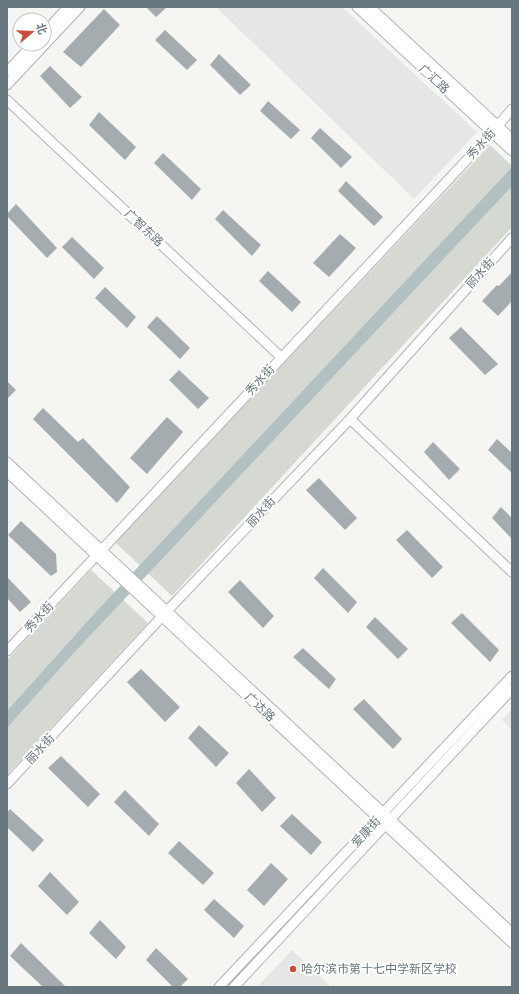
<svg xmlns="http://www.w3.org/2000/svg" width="519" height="994" font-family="'PT Sans','Noto Sans SC',sans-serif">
  <rect width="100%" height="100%" fill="#f5f5f2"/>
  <path fill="#e6e6e5" d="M216 7H342L477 132 414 199Z
    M512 709V730L502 720Z
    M292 950 331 987H257Z"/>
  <path fill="#d5d9d2" d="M490 145 512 166V227L172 596 115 542Z
    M91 570 148 623 7 775V660Z"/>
  <path fill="#b3c0c2" d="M512 167V186L70 657 7 728V711L95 613Z"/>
  <path fill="#a4acb0" d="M146 7H167L156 17Z
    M104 9 120 25 81 67 63 52Z
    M165 30 197 60 187 70 155 40Z
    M219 54 251 85 240 95 210 65Z
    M50 66 82 97 70 108 40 76Z
    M268 101 300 130 291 139 260 111Z
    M99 112 136 147 125 160 89 125Z
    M320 128 352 157 341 168 311 138Z
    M163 153 201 189 192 200 154 163Z
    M346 181 383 217 374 226 338 191Z
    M16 204 57 248 47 258 7 216V214Z
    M223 210 261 245 252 256 215 219Z
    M340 234 356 248 329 277 313 263Z
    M72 237 104 268 94 279 62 247Z
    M268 271 301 302 292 312 259 281Z
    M512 272V301L498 316 482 301 497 285 499 286Z
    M105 287 136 317 127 328 95 298Z
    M157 316 190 348 180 359 147 327Z
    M461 327 498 364 485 375 449 338Z
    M179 370 209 398 198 409 169 380Z
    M7 381 16 390 7 399Z
    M43 408 78 442 83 438 130 487 117 503 33 419Z
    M167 417 183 432 147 474 130 458Z
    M497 439 512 453V473L488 450Z
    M433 442 460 469 449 480 424 452Z
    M319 478 357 518 345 530 306 490Z
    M501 507 512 518V539L492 518Z
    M21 521 56 554 57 572 51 576 8 535Z
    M407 530 443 567 432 578 396 540Z
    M323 568 357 602 348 613 314 578Z
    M7 577 31 602 20 612 7 598Z
    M240 580 274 616 263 628 228 592Z
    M462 613 499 650 490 662 451 623Z
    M375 617 408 649 398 659 366 627Z
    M303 648 336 679 329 689 293 657Z
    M141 669 180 707 165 722 127 682Z
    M364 699 402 739 393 749 353 709Z
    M199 725 229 753 216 767 188 738Z
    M61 756 100 794 88 807 48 768Z
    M249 769 276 798 262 812 236 783Z
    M125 790 159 824 149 836 114 802Z
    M10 809 44 840 33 852 7 827V813Z
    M292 814 322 842 311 855 280 826Z
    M179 841 214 873 203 885 168 853Z
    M271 863 288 879 264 906 247 890Z
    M50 872 79 902 67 915 38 886Z
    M214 899 244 926 234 938 204 910Z
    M100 920 126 947 116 959 89 933Z
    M21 943 66 987H43L10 956Z
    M156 948 188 979 180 987H173L146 960Z"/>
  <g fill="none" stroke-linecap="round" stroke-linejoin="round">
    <g stroke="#afb4b7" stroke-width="11">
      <path id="secondary" d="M357 7 512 151
        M370 7 512 139
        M44 33 68 7
        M7 72 33 44
        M7 85 80 7
        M7 100 281 357
        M350 419 512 572
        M7 462 512 933
        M7 472 512 943
        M7 651 492 133 512 109
        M7 784 167 611 350 419 512 238
        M219 987 512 676
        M234 987 512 689"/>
    </g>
    <use href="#secondary" stroke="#fff" stroke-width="9"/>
  </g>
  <circle fill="#cd4c3a" stroke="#fff" stroke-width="1.5" cx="293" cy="969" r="4"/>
  <g text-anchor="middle" stroke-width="4" stroke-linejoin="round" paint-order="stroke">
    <g font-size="12" fill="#68777f" stroke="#fff">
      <text transform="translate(434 79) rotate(43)" y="4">广汇路</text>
      <text transform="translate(481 144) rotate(-48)" y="4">秀水街</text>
      <text transform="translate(144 228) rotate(43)" y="4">广智东路</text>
      <text transform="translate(480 273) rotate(-48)" y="4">丽水街</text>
      <text transform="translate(260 380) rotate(-47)" y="4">秀水街</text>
      <text transform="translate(261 512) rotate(-47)" y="4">丽水街</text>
      <text transform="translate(39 617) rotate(-47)" y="4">秀水街</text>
      <text transform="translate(260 707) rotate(43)" y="4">广达路</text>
      <text transform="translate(40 749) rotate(-47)" y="4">丽水街</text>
      <text transform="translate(366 832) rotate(-47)" y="4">爱康街</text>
    </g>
    <g font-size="12" fill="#68777f" stroke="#fff" text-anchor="start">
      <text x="301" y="973">哈尔滨市第十七中学新区学校</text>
    </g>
  </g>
  <rect width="519" height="994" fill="none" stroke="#68777f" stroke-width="16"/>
  <g transform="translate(32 32) rotate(71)"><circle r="19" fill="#ffffff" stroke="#c3c9cc"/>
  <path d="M0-3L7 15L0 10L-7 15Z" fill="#cd4c3a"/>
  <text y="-6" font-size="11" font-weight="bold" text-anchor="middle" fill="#68777f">北</text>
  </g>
</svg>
